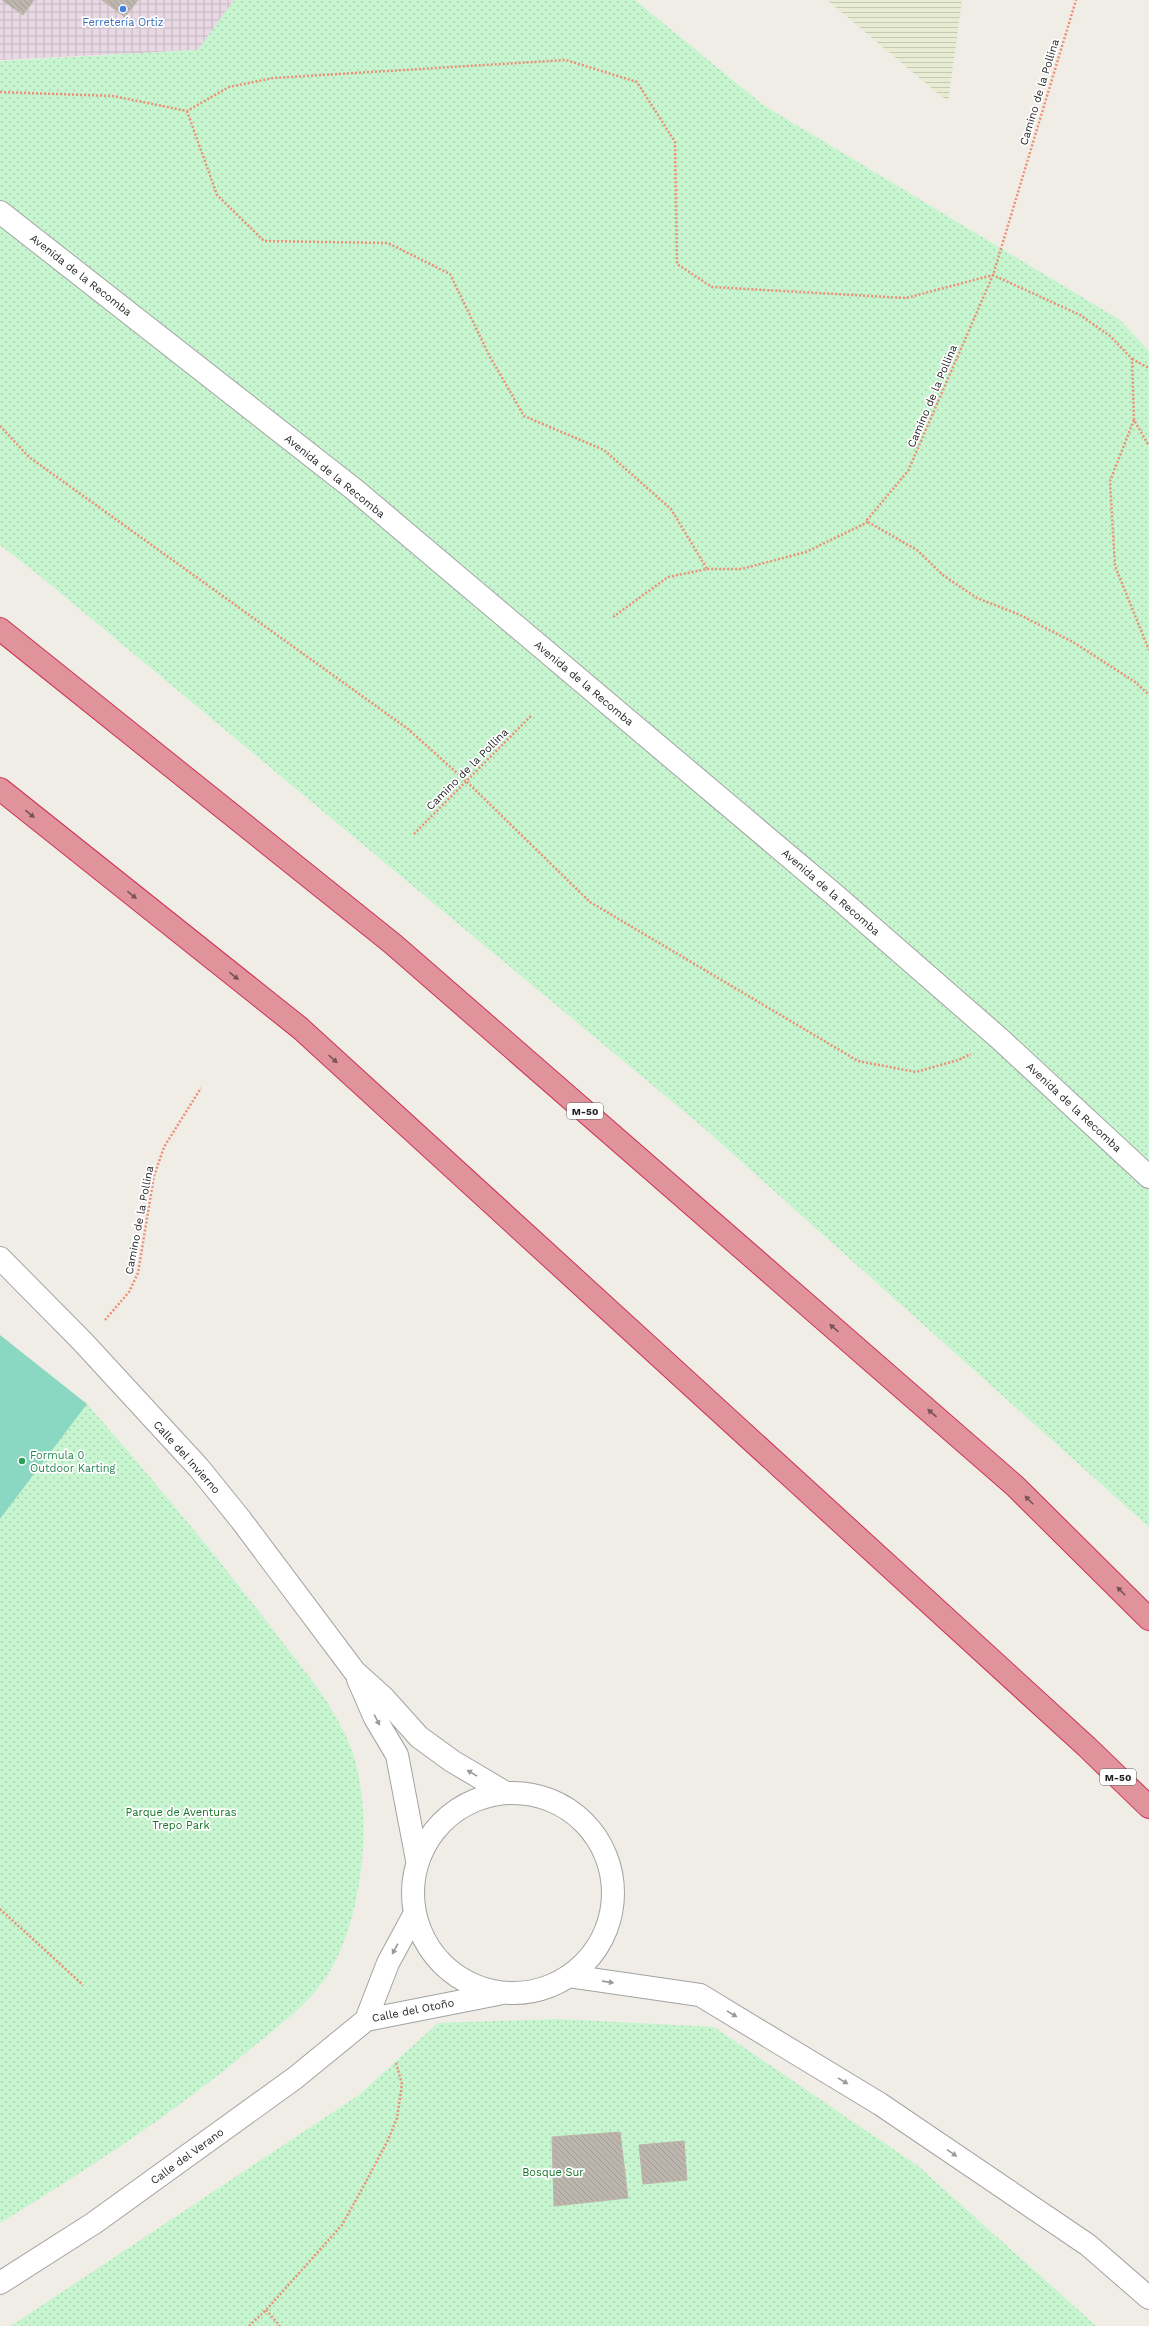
<svg xmlns="http://www.w3.org/2000/svg" width="1149" height="2326" font-family="'Work Sans',sans-serif">
  <defs>
    <pattern id="industrial-grid" width="8" height="8" patternUnits="userSpaceOnUse"><rect width="8" height="8" fill="#e7d8e3"/><path d="M0 4h8M4 0v8" fill="none" stroke="#c6b9c2"/></pattern>
    <pattern id="farmland-rules" width="6" height="5" patternUnits="userSpaceOnUse"><rect width="6" height="5" fill="#e7ecd2"/><path d="M0 2.5h6" fill="none" stroke="#c6cab4"/></pattern>
    <pattern id="park-dots" width="8" height="8" patternUnits="userSpaceOnUse"><rect width="8" height="8" fill="#c6f5cf"/><path d="M2 2h.1M6 6h.1" fill="none" stroke="#aad2b1" stroke-width="1.8" stroke-linecap="round"/></pattern>
    <pattern id="building-back-hatch" width="6" height="6" patternUnits="userSpaceOnUse"><rect width="6" height="6" fill="#bcb6af"/><path d="M-1 5l2 2M0 0l6 6M5-1l2 2" fill="none" stroke="#a19c96"/></pattern>
  </defs>
  <rect width="100%" height="100%" fill="#efede6"/>
  <path fill="url(#industrial-grid)" d="M0 0H234L198 50 0 60Z"/>
  <path fill="url(#farmland-rules)" d="M827 0H962L948 102Z"/>
  <path fill="url(#park-dots)" d="M234 0H635L763 105 1120 320 1149 351V1527L704 1128 40 576 0 545V61L198 50Z
    M87 1404C150 1476 211 1549 270 1626 298 1663 331 1700 349 1743 376 1808 364 1927 322 1983 303 2008 277 2027 254 2046 175 2113 88 2169 0 2223V1519Z
    M559 2019 714 2027 918 2166 1096 2326H11L359 2095 438 2023Z"/>
  <path fill="#8ad8c1" d="M0 1335 87 1404 0 1519Z"/>
  <path fill="url(#building-back-hatch)" stroke="#bfb5a9" d="M2 0H34L23 15Z
    M102 0H138L125 17Z
    M620 2132 628 2198 554 2206 552 2137Z
    M684 2141 687 2180 643 2184 639 2145Z"/>
  <g fill="none" stroke-linecap="round" stroke-linejoin="round">
    <g stroke="#a3a3a3" stroke-width="24">
      <path id="minor" d="M0 212 355 490 836 896 1000 1039 1149 1177
        M0 1258 83 1342 199 1468 241 1520 355 1672 384 1698 419 1737 452 1761 506 1793
        M358 1679 375 1718 397 1755 417 1860
        M413 1893a100 100 0 1 1 200 0a100 100 0 1 1-200 0Z
        M569 1976 700 1995 880 2104 1088 2245 1149 2298
        M366 2020 498 1994
        M0 2283 94 2223 295 2078 366 2020 388 1963 414 1915"/>
    </g>
    <g stroke="#cd3258" stroke-width="24">
      <path id="motorway" d="M0 629 393 944 1015 1486 1149 1619
        M0 789 300 1028 1087 1747 1149 1807"/>
    </g>
    <path stroke="#ef8f76" stroke-width="2.5" stroke-dasharray="2 2" stroke-linecap="butt" d="M0 92 113 96 187 111 229 87 273 78 566 60 637 82 675 142 677 264 712 287 906 298 993 275 1080 315 1110 336 1132 359 1134 420 1149 446
      M187 111 217 195 264 241 388 243 450 274 489 355 524 416 604 450 671 509 707 569
      M1132 359 1149 368
      M1134 420 1110 481 1115 566 1149 650
      M0 426 29 457 408 729 466 781 590 902 858 1061 916 1072 958 1060 971 1054
      M868 522 917 550 944 576 977 598 1018 614 1073 642 1135 682 1149 695
      M613 617 668 577 707 569H741L806 552 868 522 867 520 908 471 993 275 1076 0
      M414 834 531 716
      M105 1320 129 1292 138 1273 154 1176 164 1147 201 1088
      M0 1909 83 1985
      M266 2310 280 2326
      M249 2326 266 2310 342 2225 361 2191 388 2140 397 2118 402 2084 396 2063"/>
    <use href="#minor" stroke="#fff" stroke-width="22"/>
    <use href="#motorway" stroke="#e0939a" stroke-width="22"/>
  </g>
  <defs><path id="oneway-solid" d="M-6-.8H1V-3.2L6.5 0L1 3.2V.8H-6Z"/></defs>
  <g fill="#765356">
    <use href="#oneway-solid" transform="translate(30 814) rotate(39)"/>
    <use href="#oneway-solid" transform="translate(132 895) rotate(39)"/>
    <use href="#oneway-solid" transform="translate(234 976) rotate(39)"/>
    <use href="#oneway-solid" transform="translate(333 1059) rotate(42)"/>
    <use href="#oneway-solid" transform="translate(834 1328) rotate(-139)"/>
    <use href="#oneway-solid" transform="translate(932 1413) rotate(-139)"/>
    <use href="#oneway-solid" transform="translate(1029 1500) rotate(-135)"/>
    <use href="#oneway-solid" transform="translate(1121 1591) rotate(-135)"/>
  </g>
  <g fill="#9a9a9a">
    <use href="#oneway-solid" transform="translate(377 1720) rotate(62)"/>
    <use href="#oneway-solid" transform="translate(472 1773) rotate(-149)"/>
    <use href="#oneway-solid" transform="translate(395 1949) rotate(119)"/>
    <use href="#oneway-solid" transform="translate(608 1982) rotate(8)"/>
    <use href="#oneway-solid" transform="translate(732 2014) rotate(31)"/>
    <use href="#oneway-solid" transform="translate(843 2081) rotate(31)"/>
    <use href="#oneway-solid" transform="translate(952 2153) rotate(34)"/>
  </g>
  <circle fill="#3f7fe0" stroke="#fff" stroke-width="1.5" cx="123" cy="9" r="4"/>
  <circle fill="#2e9e5b" stroke="#fff" stroke-width="1.5" cx="22" cy="1461" r="4"/>
  <g text-anchor="middle" stroke-width="3.5" stroke-linejoin="round" paint-order="stroke">
    <g fill="#fff" stroke="#626262" stroke-width="1">
      <rect x="567" y="1103" width="36" height="16" rx="3"/>
      <rect x="1100" y="1769" width="36" height="16" rx="3"/>
    </g>
    <g font-size="10" font-weight="bold" fill="#1f1f1f">
      <text x="585" y="1115">M-50</text>
      <text x="1118" y="1781">M-50</text>
    </g>
    <g font-size="11" fill="#366cbe" stroke="#fff">
      <text x="123" y="26">Ferretería Ortiz</text>
    </g>
    <g font-size="11" fill="#1f1f1f" stroke="#fff">
      <text transform="translate(1039 92) rotate(-73)" y="4">Camino de la Pollina</text>
      <text transform="translate(81 275) rotate(38)" y="4">Avenida de la Recomba</text>
      <text transform="translate(932 396) rotate(-67)" y="4">Camino de la Pollina</text>
      <text transform="translate(335 476) rotate(39)" y="4">Avenida de la Recomba</text>
      <text transform="translate(584 683) rotate(40)" y="4">Avenida de la Recomba</text>
      <text transform="translate(467 769) rotate(-45)" y="4">Camino de la Pollina</text>
      <text transform="translate(831 892) rotate(41)" y="4">Avenida de la Recomba</text>
      <text transform="translate(1074 1107) rotate(43)" y="4">Avenida de la Recomba</text>
      <text transform="translate(139 1220) rotate(-79)" y="4">Camino de la Pollina</text>
      <text transform="translate(187 1457) rotate(48)" y="4">Calle del Invierno</text>
      <text transform="translate(413 2010) rotate(-11)" y="4">Calle del Otoño</text>
      <text transform="translate(187 2156) rotate(-36)" y="4">Calle del Verano</text>
    </g>
    <g font-size="11" fill="#27864d" stroke="#fff" text-anchor="start">
      <text x="30" y="1459">Formula 0<tspan x="30" dy="13">Outdoor Karting</tspan></text>
    </g>
    <g font-size="11" fill="#147526" stroke="#fff">
      <text x="181" y="1816">Parque de Aventuras<tspan x="181" dy="13">Trepo Park</tspan></text>
      <text x="553" y="2176">Bosque Sur</text>
    </g>
  </g>
</svg>
